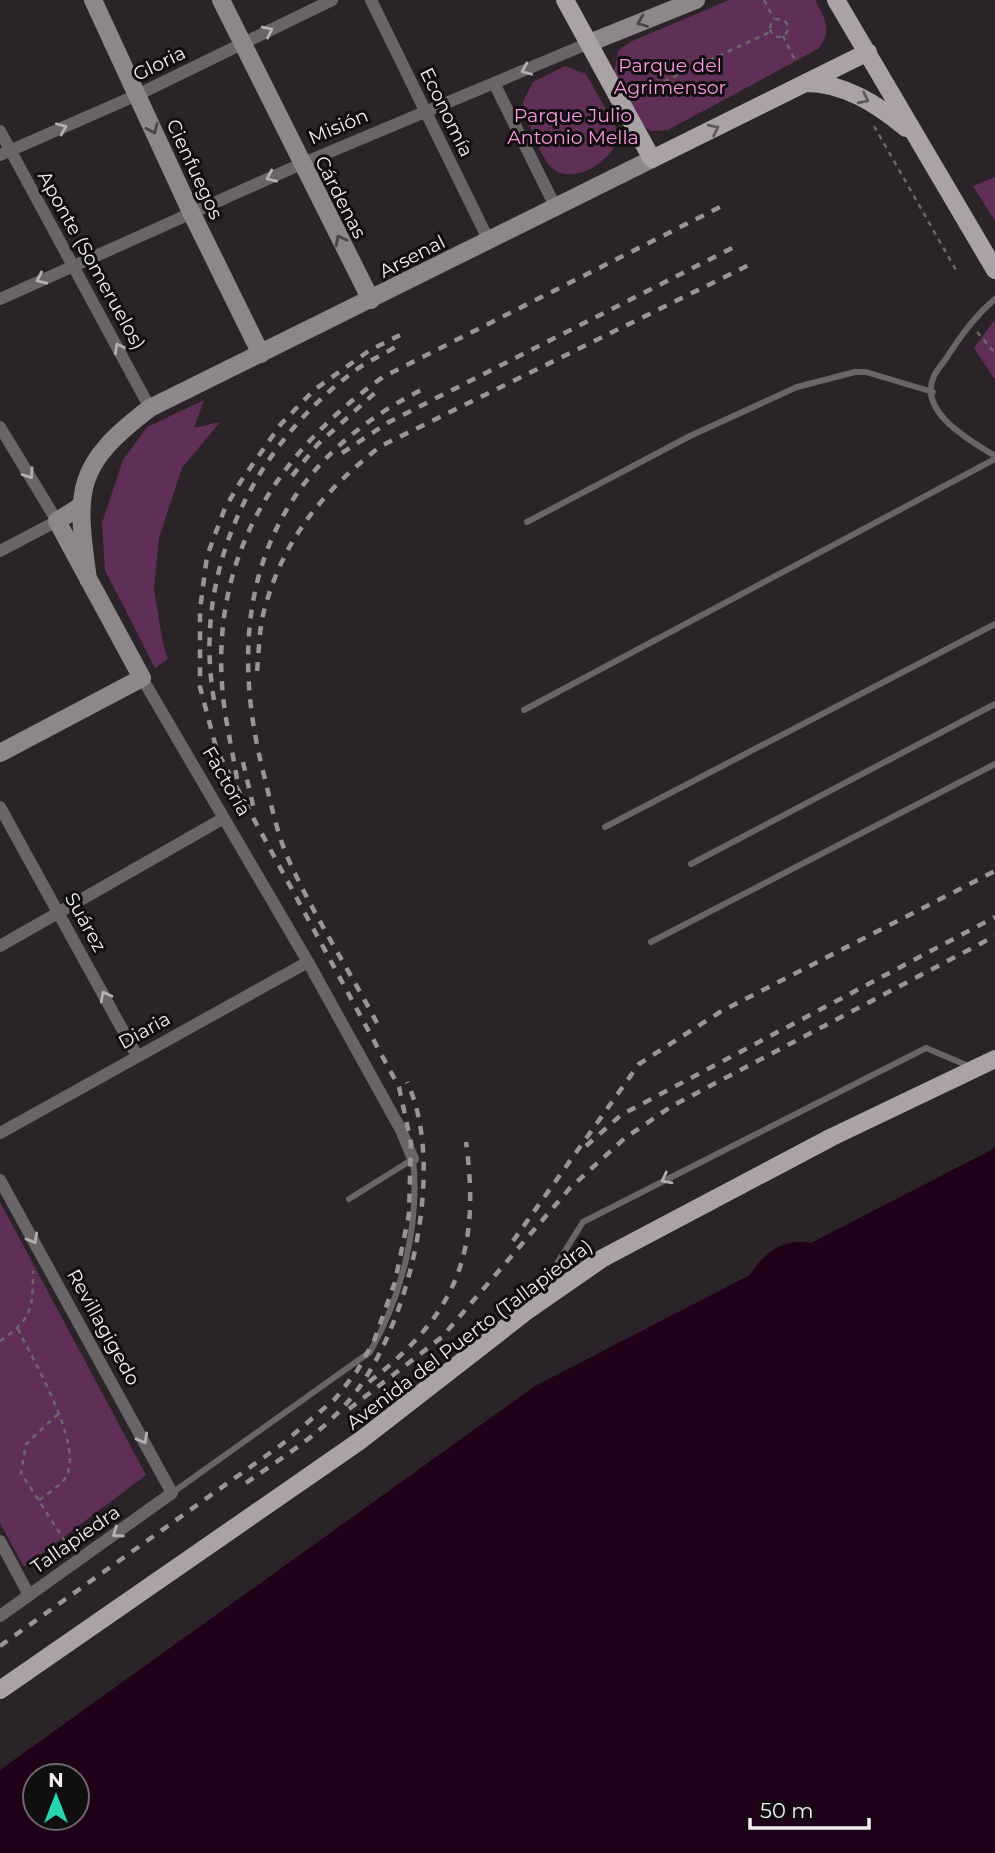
<svg xmlns="http://www.w3.org/2000/svg" width="995" height="1853" font-family="Montserrat,sans-serif">
  <rect width="100%" height="100%" fill="#2a2428"/>
  <path fill="#602f55" d="M729 0H815C825 18 833 31 818 49L668 130 651 131 643 126 614 73 618 51 630 42Z
    M565 66 586 74 619 133C617 159 574 187 552 168 541 159 525 116 523 102L533 82Z
    M995 177V221L973 186Z
    M993 322H995V380L974 348Z
    M204 400 194 428 220 422 182 468 159 538 154 589 163 644 168 659 155 668 105 570 102 523 123 460 147 427Z
    M0 1202 146 1475 24 1567 0 1523Z"/>
  <path fill="#20011a" fill-rule="evenodd" d="M995 1148V1853H0V1770L535 1386 750 1275C764 1252 784 1238 811 1243ZM35 1776H77V1818H35Z"/>
  <g fill="none" stroke-linecap="round" stroke-linejoin="round">
    <path stroke="#6c676a" stroke-width="2.5" stroke-dasharray="5 5" stroke-linecap="butt" d="M764 0 774 19
      M770 28a9 9 0 1 1 18 0a9 9 0 1 1-18 0Z
      M783 36 796 62
      M637 94 770 32
      M874 126 956 270
      M977 332 995 353
      M18 1329C33 1360 84 1445 66 1477 61 1486 46 1494 37 1502
      M0 1341C32 1319 33 1309 33 1271
      M58 1414 26 1444 21 1473 70 1549"/>
    <path stroke="#686467" stroke-width="6" d="M995 299C976 315 963 333 949 354 945 361 938 368 934 376 917 412 971 441 995 456
      M527 522 690 436 797 387 855 372H866L933 392
      M524 710 995 459
      M605 827 995 624
      M691 864 995 704
      M651 942 995 764
      M536 1297 583 1222 926 1048 971 1067
      M172 1493 370 1352C402 1296 420 1224 413 1159L349 1199"/>
    <path stroke="#686467" stroke-width="12" d="M371 0 489 241
      M494 83 556 208
      M0 131 150 408
      M0 155 137 95 332 0
      M0 299 301 164 589 43
      M0 427 57 521 0 551
      M142 678 308 962 401 1130 413 1159
      M0 807 137 1056
      M0 946 224 818
      M0 1133 308 962
      M0 1180 172 1493 0 1616
      M0 1541 29 1595"/>
    <path stroke="#8d878b" stroke-width="18" d="M93 0 191 212 261 354
      M221 0 371 300
      M589 43 696 0
      M88 579C75 489 75 465 150 408L652 159
      M0 753 142 678 57 521 81 506"/>
    <path stroke="#aaa2a7" stroke-width="18" d="M565 0 652 159 868 52
      M836 0 995 270
      M806 83C844 83 877 104 906 128
      M0 1690 361 1440 528 1310 603 1258 832 1137 995 1059"/>
    <path stroke="#999498" stroke-width="4.5" stroke-dasharray="9 9" stroke-linecap="butt" d="M342 453 389 422 740 244
      M292 476 318 444 376 392
      M257 671C259 651 259 630 264 611 283 539 324 490 381 446L751 264
      M214 700C192 573 252 448 353 372 366 362 381 356 395 347
      M243 762 254 810
      M237 779C232 748 224 716 222 684 213 552 279 451 383 377L722 206
      M377 1023C349 970 316 919 291 865 278 838 272 808 265 779 220 610 262 469 425 388
      M586 1146 621 1115 995 917
      M513 1241 639 1064 720 1012 995 871
      M369 1382C457 1314 481 1252 466 1142
      M349 1409 442 1337 570 1188 625 1138 672 1106 995 936
      M246 1483C280 1459 319 1435 346 1404 408 1335 448 1168 407 1082
      M0 1646 281 1445 335 1399 357 1371 374 1341 395 1282 409 1214 411 1143 399 1087 217 751 200 687V610L207 556 225 508 241 481 281 424 314 390 370 350 400 335"/>
  </g>
  <defs><path id="oneway-chevron" d="M-2-3.5L2.5 0L-2 3.5" fill="none" stroke-width="1.6" stroke-linecap="round" stroke-linejoin="round" transform="scale(1.75)"/></defs>
  <g stroke="#494447">
    <use href="#oneway-chevron" transform="translate(642 22) rotate(158)"/>
    <use href="#oneway-chevron" transform="translate(153 129) rotate(66)"/>
    <use href="#oneway-chevron" transform="translate(340 240) rotate(-117)"/>
  </g>
  <g stroke="#b3afb2">
    <use href="#oneway-chevron" transform="translate(268 31) rotate(-26)"/>
    <use href="#oneway-chevron" transform="translate(526 70) rotate(157)"/>
    <use href="#oneway-chevron" transform="translate(62 128) rotate(-23)"/>
    <use href="#oneway-chevron" transform="translate(271 177) rotate(156)"/>
    <use href="#oneway-chevron" transform="translate(41 279) rotate(155)"/>
    <use href="#oneway-chevron" transform="translate(119 348) rotate(-118)"/>
    <use href="#oneway-chevron" transform="translate(29 474) rotate(56)"/>
    <use href="#oneway-chevron" transform="translate(105 996) rotate(-118)"/>
    <use href="#oneway-chevron" transform="translate(666 1179) rotate(153)"/>
    <use href="#oneway-chevron" transform="translate(33 1239) rotate(61)"/>
    <use href="#oneway-chevron" transform="translate(143 1439) rotate(61)"/>
    <use href="#oneway-chevron" transform="translate(117 1533) rotate(145)"/>
  </g>
  <g stroke="#5e585c">
    <use href="#oneway-chevron" transform="translate(864 99) rotate(26)"/>
    <use href="#oneway-chevron" transform="translate(714 129) rotate(-26)"/>
  </g>
  <g text-anchor="middle" stroke-width="6" stroke-linejoin="round" paint-order="stroke">
    <g font-size="19" fill="#f1edf0" stroke="#110e10">
      <text transform="translate(159 63) rotate(-26)" y="7">Gloria</text>
      <text transform="translate(447 112) rotate(64)" y="7">Economía</text>
      <text transform="translate(338 126) rotate(-23)" y="7">Misión</text>
      <text transform="translate(195 169) rotate(65)" y="7">Cienfuegos</text>
      <text transform="translate(341 197) rotate(63)" y="7">Cárdenas</text>
      <text transform="translate(412 256) rotate(-27)" y="7">Arsenal</text>
      <text transform="translate(92 260) rotate(61)" y="7">Aponte (Someruelos)</text>
      <text transform="translate(227 781) rotate(60)" y="7">Factoría</text>
      <text transform="translate(86 922) rotate(61)" y="7">Suárez</text>
      <text transform="translate(144 1030) rotate(-29)" y="7">Diaria</text>
      <text transform="translate(104 1327) rotate(61)" y="7">Revillagigedo</text>
      <text transform="translate(469 1334) rotate(-37)" y="7">Avenida del Puerto (Tallapiedra)</text>
      <text transform="translate(75 1539) rotate(-35)" y="7">Tallapiedra</text>
    </g>
    <g font-size="19" fill="#f997e2" stroke="#110e10">
      <text x="670" y="72">Parque del<tspan x="670" dy="22">Agrimensor</tspan></text>
      <text x="573" y="122">Parque Julio<tspan x="573" dy="22">Antonio Mella</tspan></text>
    </g>
  </g>
  <g transform="translate(56 1797)"><circle r="33" fill="#110e10" stroke="#6b676a" stroke-width="2"/>
  <path d="M0-5L12 26L0 18L-12 26Z" fill="#24d5af"/>
  <text y="-10" font-size="19" font-weight="bold" text-anchor="middle" fill="#f1edf0">N</text>
  </g>
  <path d="M750 1818v10h119v-10" fill="none" stroke="#f1edf0" stroke-width="3.5"/>
  <text x="760" y="1818" font-size="21" fill="#f1edf0" stroke="#110e10" stroke-width="5" paint-order="stroke">50 m</text>
</svg>
